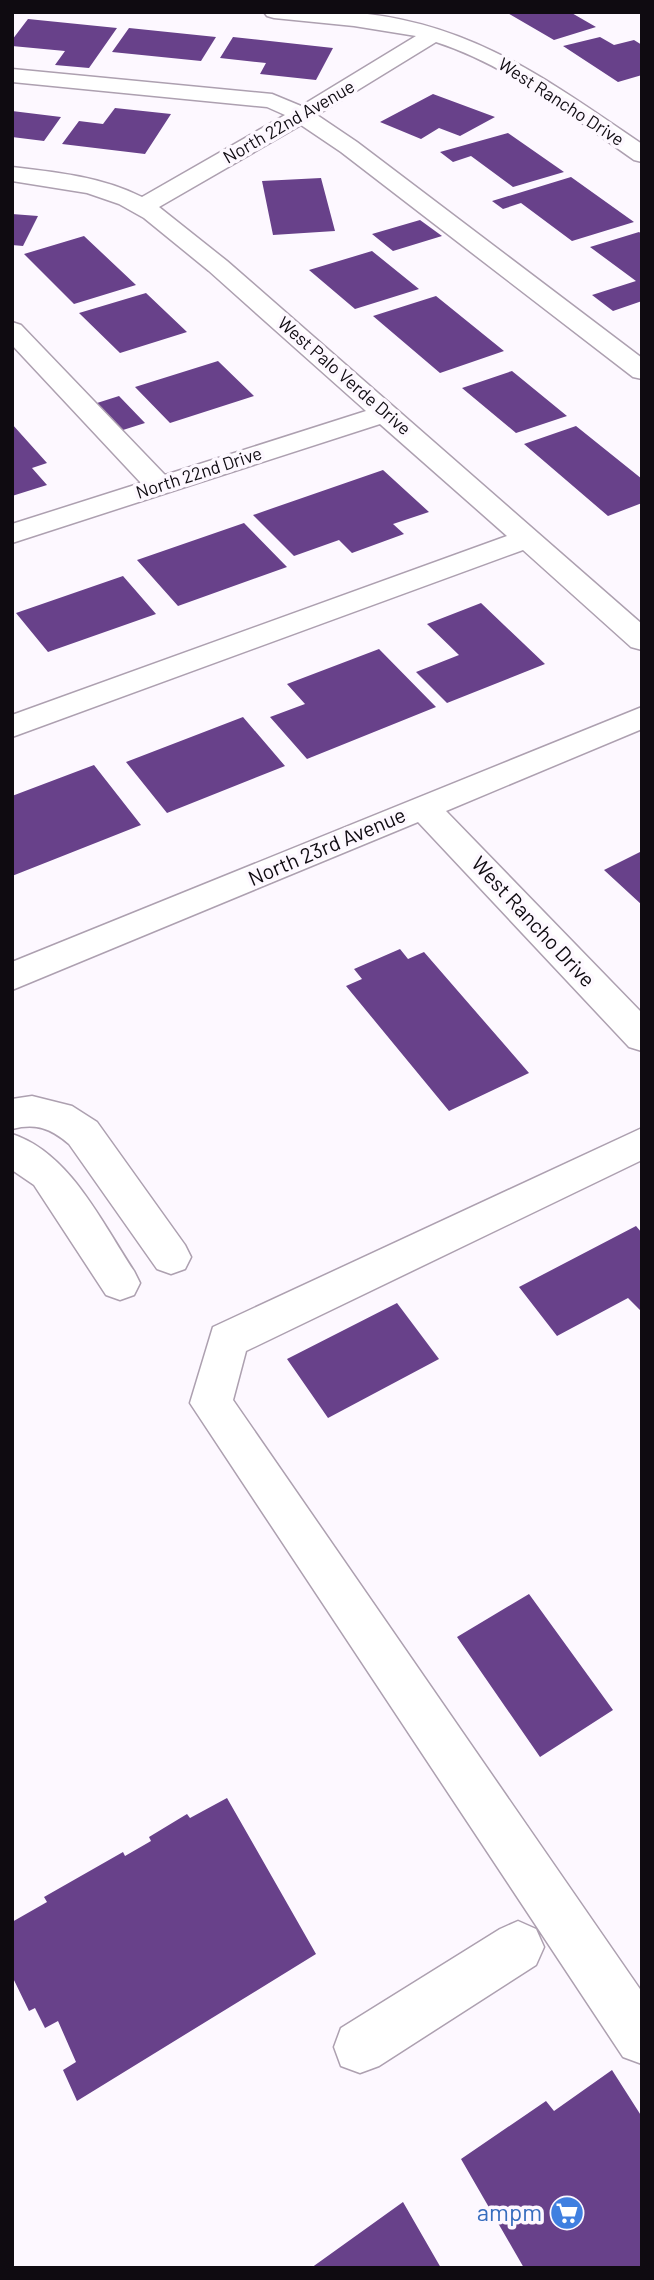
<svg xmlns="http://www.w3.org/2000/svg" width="654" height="2280" font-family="Barlow,sans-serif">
  <rect width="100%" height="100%" fill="#fdf8ff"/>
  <path fill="#68418a" d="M506 12H570L596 27 554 40Z
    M28 19 117 28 89 68 55 65 65 51 12 46V40Z
    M129 28 216 37 201 61 112 52Z
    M233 37 333 48 316 80 260 74 266 63 220 58Z
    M600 37 614 45 634 40 642 45V75L618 82 563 46Z
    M433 94 495 117 460 136 439 128 421 139 380 122Z
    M115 108 171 114 145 154 62 144 79 121 103 124Z
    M12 111 61 117 44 141 12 137Z
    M508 133 564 172 513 187 471 156 453 162 440 152Z
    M571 177 634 222 572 241 521 203 503 209 492 201Z
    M321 178 335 231 273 235 262 181Z
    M12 214 38 216 23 246 12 245Z
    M420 220 442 236 393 251 372 234Z
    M639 232 642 234V301L613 311 592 295 636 281 590 247Z
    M84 236 136 285 74 304 24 254Z
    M372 251 419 289 355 309 309 270Z
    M146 293 187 332 120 353 79 313Z
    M436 296 504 351 440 373 373 316Z
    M218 361 254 396 170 423 135 387Z
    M512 371 567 416 516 433 462 388Z
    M119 396 145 423 123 430 97 403Z
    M12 424 47 463 32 468 47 485 12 496Z
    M576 426 642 479V503L608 516 524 444Z
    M383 470 429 512 393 524 404 534 352 553 339 540 294 556 253 515Z
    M244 523 287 567 178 606 137 560Z
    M123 576 156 614 48 652 16 613Z
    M481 603 545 664 447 703 416 672 459 655 427 624Z
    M379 649 436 707 307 759 270 717 305 704 287 684Z
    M243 717 285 766 167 813 126 762Z
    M94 765 141 825 12 876V796Z
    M642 851V905L604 870Z
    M400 949 408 959 424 952 529 1073 449 1111 346 986 362 979 354 969Z
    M636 1226 642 1233V1312L628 1298 557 1336 519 1287Z
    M397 1303 439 1359 328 1418 287 1359Z
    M529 1594 613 1710 540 1757 457 1637Z
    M227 1798 316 1954 77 2101 63 2070 76 2062 58 2021 45 2028 35 2008 29 2011 12 1976V1922L47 1902 44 1897 123 1852 125 1856 151 1841 149 1837 187 1814 190 1818Z
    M612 2070 642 2117V2268H524L461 2159 546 2101 554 2111Z
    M403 2202 441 2268H311Z"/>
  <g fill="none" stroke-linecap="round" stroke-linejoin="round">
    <g stroke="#ada0b0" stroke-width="3">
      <path id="minor" d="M264 12C290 12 317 11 344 12 466 19 545 78 642 144V162L634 160C571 116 510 66 436 42L317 115 357 142 642 358V379L633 377 341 152 301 125 159 207 227 261 642 624V650L631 647 523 550 12 737V715L507 536 380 424 12 543V524L141 483 12 345V322L21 325 165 475 366 411 209 271 144 218 119 204 87 193 12 181V167C56 172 102 177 142 197L285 115 267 107 12 82V69L272 94 301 106 416 36 354 26 274 18 267 16Z
        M642 707V729L446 811 642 1013V1051L629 1047 418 822 12 990V962Z
        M32 1096 72 1106 97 1122 185 1245 191 1257 185 1269 171 1274 157 1269 69 1144C50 1128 36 1123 12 1129V1099Z
        M642 1128V1160L246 1351 233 1400 642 1992V2064L623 2057 190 1403 213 1327Z
        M12 1134C70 1153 102 1223 134 1271L140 1283 134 1295 120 1300 106 1295 34 1185 12 1170Z
        M518 1921 536 1929 544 1947 536 1965 379 2066 360 2073 341 2066 334 2047 341 2028 500 1929Z"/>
    </g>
    <use href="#minor" fill="#fff" fill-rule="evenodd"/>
  </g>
  <defs>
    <g id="supermarket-disc" transform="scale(1.75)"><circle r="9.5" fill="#3f7fe0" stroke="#fdf8ff"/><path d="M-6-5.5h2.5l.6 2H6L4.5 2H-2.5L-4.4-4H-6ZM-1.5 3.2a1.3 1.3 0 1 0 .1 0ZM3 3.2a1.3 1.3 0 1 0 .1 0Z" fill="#fff"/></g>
  </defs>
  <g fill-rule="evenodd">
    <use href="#supermarket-disc" x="567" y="2213"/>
  </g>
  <g text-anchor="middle" stroke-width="7" stroke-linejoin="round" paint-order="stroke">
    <g font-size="18" fill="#0f0b11" stroke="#fdf8ff">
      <text transform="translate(561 102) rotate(33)" y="6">West Rancho Drive</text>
      <text transform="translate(289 122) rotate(-30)" y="6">North 22nd Avenue</text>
      <text transform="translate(344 376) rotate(41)" y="6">West Palo Verde Drive</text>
      <text transform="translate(199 473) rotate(-18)" y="6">North 22nd Drive</text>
    </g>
    <g font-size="21" fill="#0f0b11" stroke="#fdf8ff">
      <text transform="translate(327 847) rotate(-23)" y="7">North 23rd Avenue</text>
      <text transform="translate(533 922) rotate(47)" y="7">West Rancho Drive</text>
    </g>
    <g font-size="24" fill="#366cbe" stroke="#fdf8ff" text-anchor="end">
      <text x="542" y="2221">ampm</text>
    </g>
  </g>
  <rect width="654" height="2280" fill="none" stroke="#0f0b11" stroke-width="28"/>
</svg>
